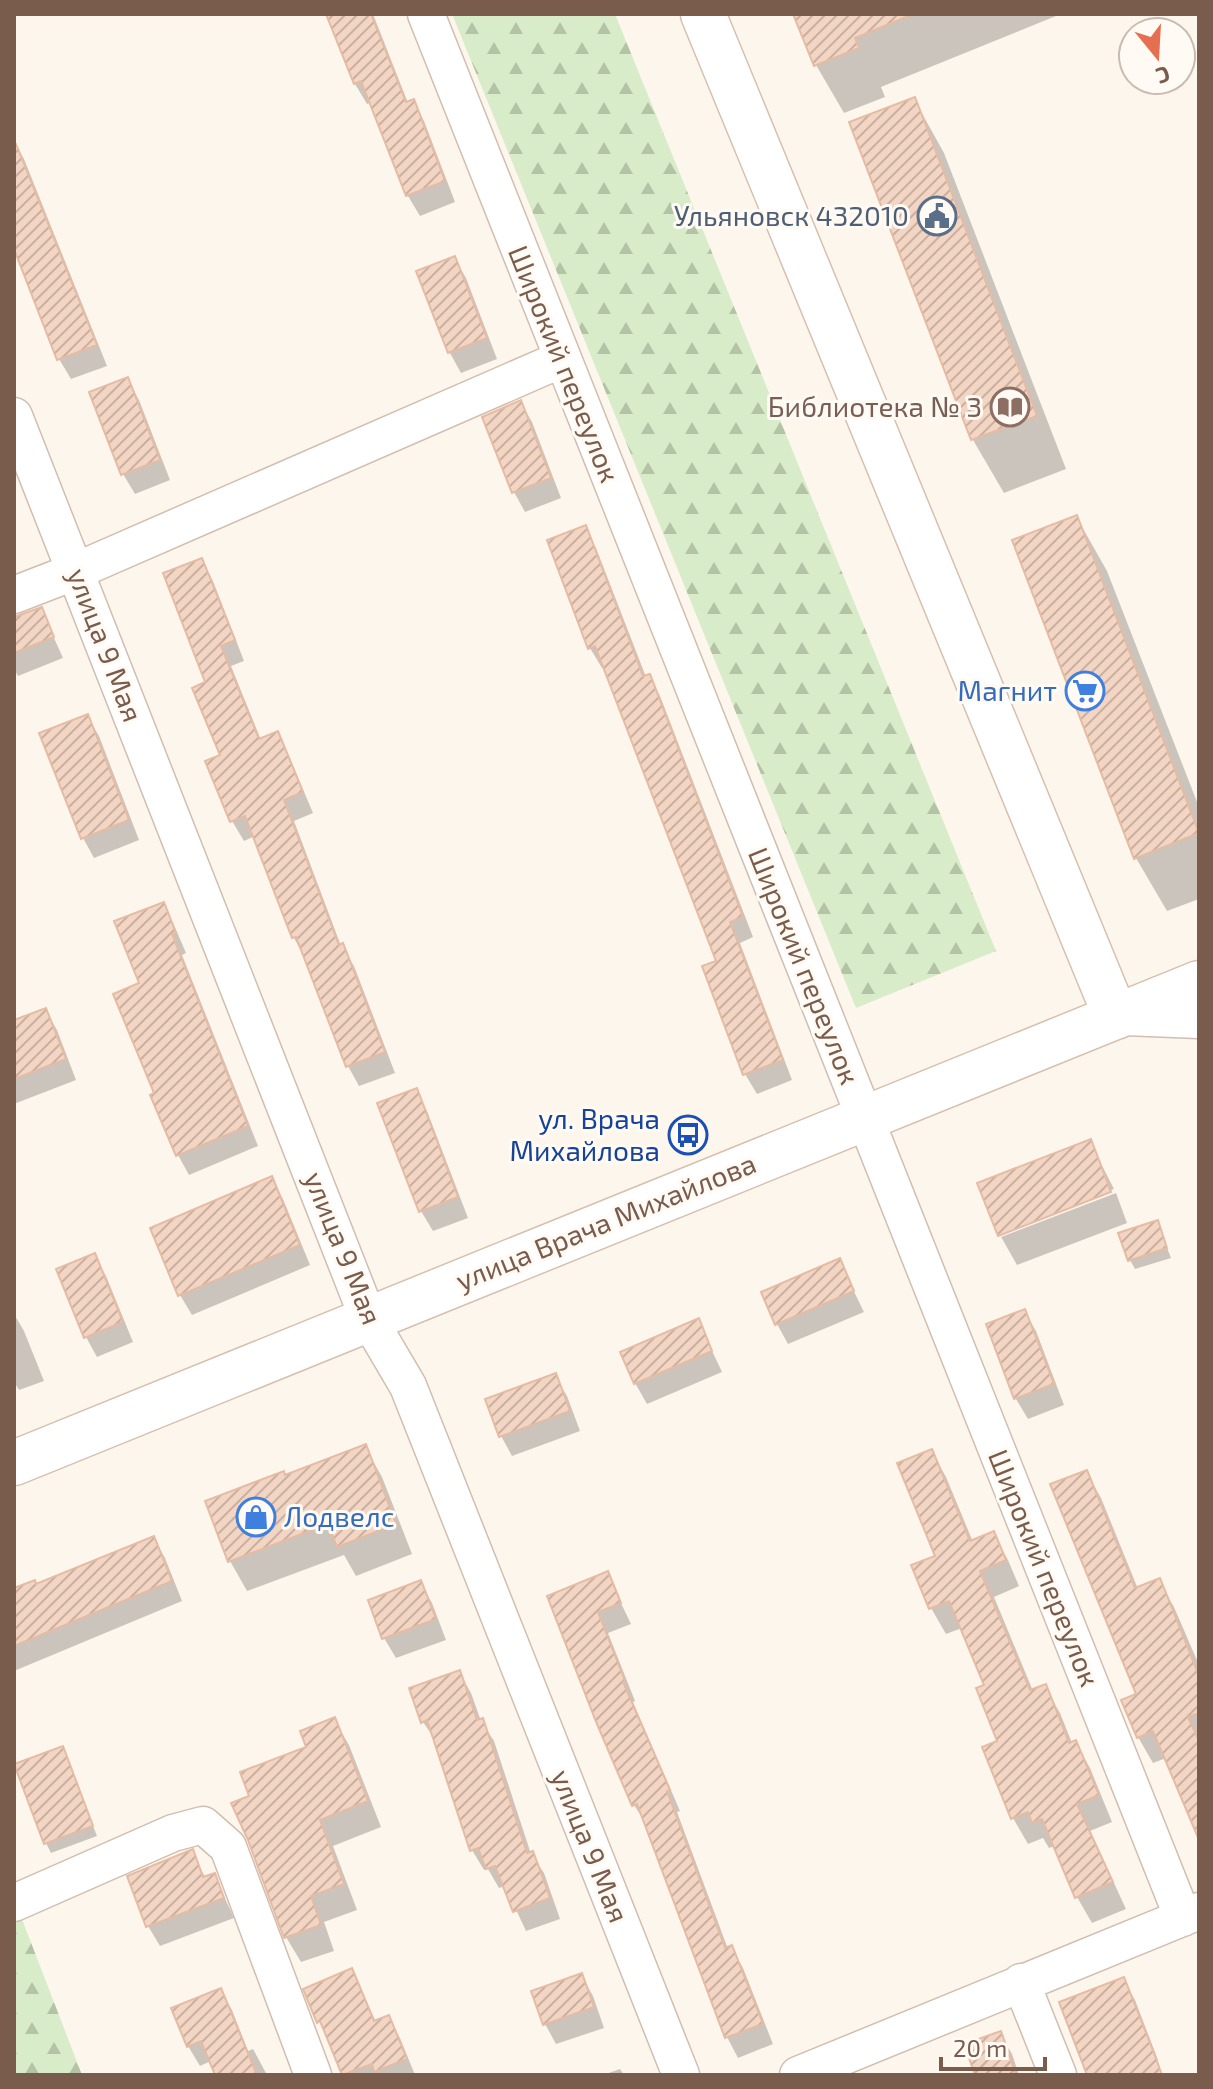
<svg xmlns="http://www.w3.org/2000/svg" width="1213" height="2089" font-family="'Exo 2',sans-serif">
  <defs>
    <pattern id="forest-firs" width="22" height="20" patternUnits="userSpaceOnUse" patternTransform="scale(2)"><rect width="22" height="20" fill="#d8ecc9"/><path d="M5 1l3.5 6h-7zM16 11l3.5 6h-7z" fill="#b4c2a5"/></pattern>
    <pattern id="building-hatch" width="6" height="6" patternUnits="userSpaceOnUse" patternTransform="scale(2)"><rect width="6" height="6" fill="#f3d5c3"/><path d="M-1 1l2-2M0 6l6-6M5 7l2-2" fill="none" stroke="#cab0a1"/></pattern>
  </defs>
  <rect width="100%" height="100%" fill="#fdf6ec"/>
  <path fill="url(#forest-firs)" d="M452 14H615L996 951 856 1008Z
    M20 1914 82 2075H14V1917Z"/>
  <path fill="#0003" d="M328 14H373L408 103 413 101 424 121 455 202 420 216 408 196 372 102 367 104 355 84Z
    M795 14H1061L881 87 885 97 844 113 816 65Z
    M914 99 944 153 1066 469 1004 493 973 440 852 123Z
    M14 142 24 159 107 366 71 379 59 359 14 246Z
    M454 258 466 278 497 359 461 373 450 353 418 272Z
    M128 380 139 400 170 480 135 494 123 474Z
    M520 402 532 422 561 498 525 512 514 492Z
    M1077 518 1107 571 1199 807V899L1167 911 1136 858Z
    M585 528 596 548 646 677 649 676 660 696 753 937 740 943 792 1080 757 1094 745 1074 705 967 718 962 605 667 602 668 590 648Z
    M202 561 213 581 244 661 231 666 261 740 277 734 288 754 313 813 294 821 341 946 354 966 395 1073 359 1086 348 1066 305 958 294 938 255 836 244 841 232 821 208 683Z
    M41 609 63 658 18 676 14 669V620Z
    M87 716 99 736 139 840 94 858 83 838Z
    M163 904 174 925 186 953 182 955 258 1146 189 1175 178 1155 157 1094 141 984Z
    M45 1010 57 1030 76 1080 14 1104V1022Z
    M416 1091 427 1111 468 1218 433 1231 421 1211Z
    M1090 1142 1114 1189 1001 1233V1237L1116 1193 1127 1223 1017 1265 1000 1235 980 1184Z
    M271 1179 283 1199 310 1265 192 1315 180 1295 153 1229Z
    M1157 1222 1171 1258 1135 1269 1130 1260Z
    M94 1256 106 1276 133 1342 97 1357 86 1337Z
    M839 1261 864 1312 788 1344 777 1324Z
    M1024 1311 1036 1331 1064 1405 1028 1419 1016 1399 988 1325Z
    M14 1314 24 1331 44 1381 19 1390 14 1382Z
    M698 1321 722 1372 647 1404 635 1383Z
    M555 1376 567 1396 580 1431 512 1456 501 1436Z
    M365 1447 382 1477 412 1554 356 1576 344 1555 247 1591 230 1561 207 1502 285 1477Z
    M931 1451 946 1477 973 1542 993 1534 1008 1560 1019 1586 994 1597 1033 1691 1045 1687 1060 1713 1072 1743 1075 1742 1090 1768 1112 1822 1090 1831 1126 1909 1092 1923 1077 1897 1055 1846 1049 1848 1043 1838 1028 1844 1013 1818 985 1748 1000 1742 987 1686 962 1628 946 1634 931 1608 914 1566 937 1557Z
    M1086 1472 1101 1498 1138 1589 1159 1581 1174 1607 1199 1665V1833L1166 1758 1153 1763 1138 1737 1139 1695Z
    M154 1538 165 1558 182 1601 14 1671V1590L36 1586Z
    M607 1574 631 1624 608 1633 635 1701 633 1702 680 1811 677 1812 728 1949 731 1948 743 1968 773 2044 738 2058 727 2037 647 1825 634 1805 598 1724 549 1598Z
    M420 1583 432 1603 446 1640 396 1658 384 1638Z
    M459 1672 471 1693 481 1721 494 1741 531 1854 544 1873 560 1919 526 1931 505 1886 499 1888 488 1869 484 1870 472 1850 436 1741 423 1722Z
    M334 1720 349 1745 381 1827 333 1846 357 1910 324 1922 334 1951 301 1962 286 1937 252 1797 308 1748Z
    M62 1748 97 1836 51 1853 46 1843Z
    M192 1852 206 1879 214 1875 234 1918 160 1946 148 1926Z
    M352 1971 376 2022 388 2018 400 2038 415 2075H344L306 1990Z
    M581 1975 593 1996 604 2028 556 2044 545 2024Z
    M1123 1980 1135 2000 1158 2060 1114 2075H1092Z
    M220 1990 232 2010 248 2051 253 2049 267 2075H217L211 2061 200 2066 188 2046Z
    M1000 2033 1012 2054 1019 2075H977Z
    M620 2069 624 2075H603Z"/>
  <path fill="url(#building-hatch)" stroke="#e6bba3" stroke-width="2" d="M326 14H371L406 102 414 99 445 181 406 196 361 81 354 84Z
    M793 14H911V15L855 38 859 48 814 66Z
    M915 97 1037 416 971 440 849 122Z
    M14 144H16L97 345 57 360 14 249Z
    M455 256 487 338 448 353 416 271Z
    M128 377 160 460 121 475 89 392Z
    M521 400 551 478 512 493 482 417Z
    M1077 515 1199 833 1134 859 1012 540Z
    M586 525 643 676 650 674 743 917 730 922 783 1060 743 1075 702 966 716 961 595 646 588 649 547 540Z
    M202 558 235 640 221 646 259 739 278 731 303 792 284 800 339 945 343 943 385 1052 346 1067 296 937 292 938 245 816 230 822 205 761 220 755 192 688 205 682 163 573Z
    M42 607 54 637 14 653V617Z
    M88 714 129 820 81 839 39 733Z
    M164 902 176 933 172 934 248 1126 176 1156 150 1095 154 1093 113 994 139 983 114 921Z
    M46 1008 66 1059 14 1079V1020Z
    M417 1088 458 1197 419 1212 377 1103Z
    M1091 1139 1111 1192 998 1236 977 1183Z
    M272 1176 300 1245 178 1296 150 1228Z
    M1158 1220 1167 1248 1128 1261 1118 1233Z
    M95 1253 123 1322 84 1338 56 1269Z
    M840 1258 854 1291 775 1325 761 1292Z
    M1025 1309 1054 1384 1014 1399 986 1324Z
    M699 1318 712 1351 634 1384 620 1352Z
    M556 1373 570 1411 499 1437 485 1399Z
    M366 1444 396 1524 337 1547 328 1524 228 1562 205 1501 284 1471 285 1475Z
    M932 1449 970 1541 994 1531 1006 1560 980 1571 1030 1690 1046 1684 1069 1743 1076 1740 1099 1795 1077 1804 1113 1882 1075 1898 1042 1819 1032 1823 1028 1812 1011 1819 982 1747 997 1741 976 1688 984 1685 949 1601 929 1609 911 1565 935 1556 897 1463Z
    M1087 1470 1135 1588 1160 1578 1199 1676V1713L1188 1717 1199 1741V1840L1153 1731 1137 1738 1121 1700 1136 1694 1050 1484Z
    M154 1536 172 1581 14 1646V1588L35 1580 36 1584Z
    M608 1571 621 1603 598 1612 625 1681 623 1682 670 1790 667 1791 725 1948 732 1945 763 2024 725 2038 637 1804 632 1806 597 1724 547 1596Z
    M421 1580 436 1619 382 1639 368 1600Z
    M460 1670 477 1720 483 1718 527 1853 533 1851 550 1898 513 1912 495 1866 486 1869 478 1848 470 1851 427 1720 421 1723 409 1688Z
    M335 1717 368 1801 320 1820 344 1884 311 1896 321 1925 284 1938 248 1840 231 1803 249 1796 240 1772 306 1747 300 1731Z
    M63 1746 93 1826 44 1844 14 1764Z
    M193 1849 203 1877 215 1873 224 1898 146 1927 127 1876Z
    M352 1968 374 2021 389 2015 407 2059 374 2072 372 2064 342 2075 320 2021 317 2023 303 1989Z
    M582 1973 594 2007 543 2025 531 1991Z
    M1124 1977 1154 2053 1162 2075H1087L1059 2002Z
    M221 1988 257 2075H215L201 2041 187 2047 171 2008Z
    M1001 2031 1016 2075H975L964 2044Z"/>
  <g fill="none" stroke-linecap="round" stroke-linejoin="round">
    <g stroke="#d1beb0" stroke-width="39">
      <path id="minor" d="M426 14 1183 1918
        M14 416 368 1318 408 1386 681 2075
        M14 595 76 571 562 359
        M1125 1017 1199 1020
        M14 1903 173 1833 203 1825 228 1847 313 2075
        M1021 1982 1058 2075
        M798 2075 1199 1911"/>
    </g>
    <g stroke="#d6c0b0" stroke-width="47">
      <path id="secondary" d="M703 14 1116 1017
        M14 1463 1199 983"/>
    </g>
    <use href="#minor" stroke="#fff" stroke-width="36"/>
    <use href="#secondary" stroke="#fff" stroke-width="44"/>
  </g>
  <defs>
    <g id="civic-ring" transform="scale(2)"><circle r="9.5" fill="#fffaf3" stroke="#5c6f8a" stroke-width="1.5"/><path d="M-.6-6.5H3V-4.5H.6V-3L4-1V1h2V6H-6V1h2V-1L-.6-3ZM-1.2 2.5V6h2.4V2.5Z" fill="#5c6f8a"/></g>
    <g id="library-ring" transform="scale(2)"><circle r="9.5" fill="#fffaf3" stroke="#8d6e63" stroke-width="1.5"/><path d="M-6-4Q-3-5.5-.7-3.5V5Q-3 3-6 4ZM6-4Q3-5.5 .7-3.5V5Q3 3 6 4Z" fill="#8d6e63"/></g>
    <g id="supermarket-ring" transform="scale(2)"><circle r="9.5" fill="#fffaf3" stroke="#3f7fe0" stroke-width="1.5"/><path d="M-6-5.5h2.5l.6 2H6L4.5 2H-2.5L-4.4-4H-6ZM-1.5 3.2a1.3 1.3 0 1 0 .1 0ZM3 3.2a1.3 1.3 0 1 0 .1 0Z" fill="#3f7fe0"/></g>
    <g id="bus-ring" transform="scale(2)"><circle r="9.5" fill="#fffaf3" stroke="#1a4fb4" stroke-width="1.5"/><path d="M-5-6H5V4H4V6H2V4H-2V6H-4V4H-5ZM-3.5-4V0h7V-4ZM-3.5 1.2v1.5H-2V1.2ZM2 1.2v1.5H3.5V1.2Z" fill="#1a4fb4"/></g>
    <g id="shop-ring" transform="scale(2)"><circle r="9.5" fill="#fffaf3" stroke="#3f7fe0" stroke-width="1.5"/><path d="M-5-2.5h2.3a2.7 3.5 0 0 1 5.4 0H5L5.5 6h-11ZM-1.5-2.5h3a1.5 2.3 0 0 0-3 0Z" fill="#3f7fe0"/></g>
  </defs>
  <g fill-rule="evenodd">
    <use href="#civic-ring" x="937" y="216"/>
    <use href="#library-ring" x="1010" y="407"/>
    <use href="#supermarket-ring" x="1085" y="691"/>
    <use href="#bus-ring" x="688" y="1135"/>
    <use href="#shop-ring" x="256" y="1517"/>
  </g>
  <g text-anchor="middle" stroke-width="6" stroke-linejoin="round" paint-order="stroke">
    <g font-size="28" fill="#4e5e75" stroke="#fffaf3" text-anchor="end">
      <text x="909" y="226">Ульяновск 432010</text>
    </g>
    <g font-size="28" fill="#7a5c4d" stroke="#fffaf3">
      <text transform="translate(564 364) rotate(68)" y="10">Широкий переулок</text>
      <text transform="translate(105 645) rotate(69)" y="10">улица 9 Мая</text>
      <text transform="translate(804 966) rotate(68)" y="10">Широкий переулок</text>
      <text transform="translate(606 1222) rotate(-22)" y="10">улица Врача Михайлова</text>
      <text transform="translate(343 1248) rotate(68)" y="10">улица 9 Мая</text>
      <text transform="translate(1044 1568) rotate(68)" y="10">Широкий переулок</text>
      <text transform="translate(590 1846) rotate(68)" y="10">улица 9 Мая</text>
    </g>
    <g font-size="28" fill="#785e54" stroke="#fffaf3" text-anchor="end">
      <text x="982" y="417">Библиотека № 3</text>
    </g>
    <g font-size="28" fill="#366cbe" stroke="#fffaf3" text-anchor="end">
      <text x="1057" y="701">Магнит</text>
      <text x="284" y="1527" text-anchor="start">Лодвелс</text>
    </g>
    <g font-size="28" fill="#164399" stroke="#fffaf3" text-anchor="end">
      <text x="660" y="1129">ул. Врача<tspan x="660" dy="32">Михайлова</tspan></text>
    </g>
  </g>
  <rect width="1213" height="2089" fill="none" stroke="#7a5c4d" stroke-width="32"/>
  <g transform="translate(1157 56) rotate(162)"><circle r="38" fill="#fffaf3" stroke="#cabbb1" stroke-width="2"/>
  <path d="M0-6L14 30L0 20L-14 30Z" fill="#e76f51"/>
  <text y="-12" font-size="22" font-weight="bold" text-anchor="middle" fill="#7a5c4d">С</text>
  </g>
  <path d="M941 2057v12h104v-12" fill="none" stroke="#7a5c4d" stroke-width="4"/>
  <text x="953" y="2057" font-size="24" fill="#7a5c4d" stroke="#fffaf3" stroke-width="6" paint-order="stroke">20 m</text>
</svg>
